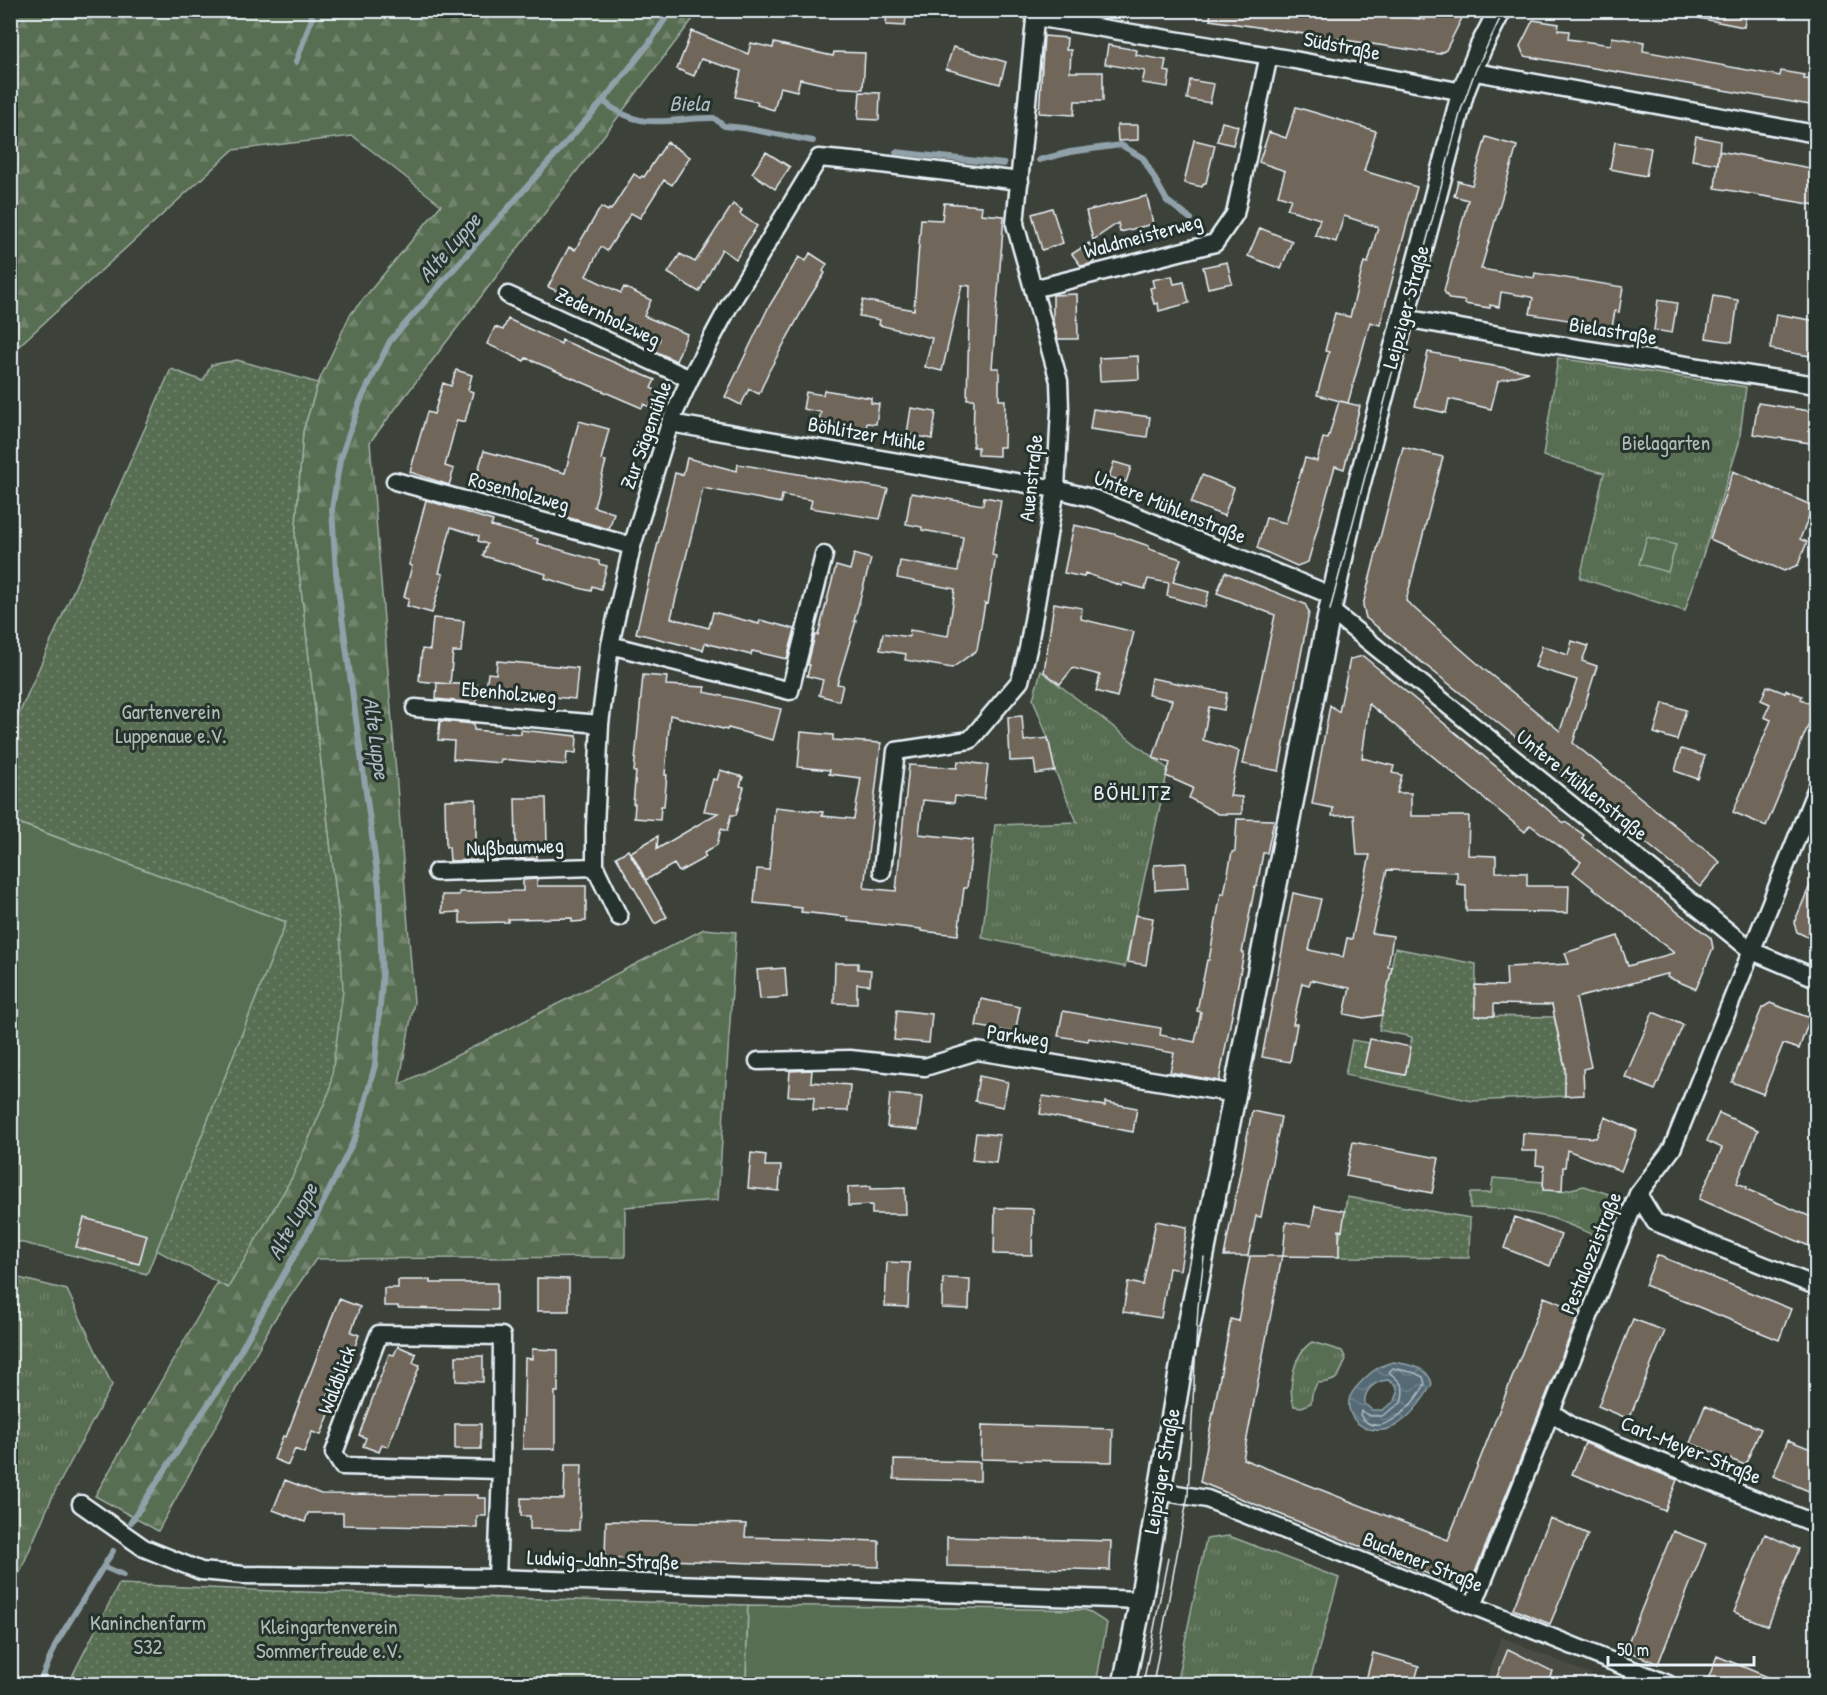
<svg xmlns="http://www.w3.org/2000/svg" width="1827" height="1695" font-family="'Patrick Hand',sans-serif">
  <defs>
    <pattern id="grass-tufts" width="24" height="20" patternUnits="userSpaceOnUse" patternTransform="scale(1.5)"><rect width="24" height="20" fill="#596e52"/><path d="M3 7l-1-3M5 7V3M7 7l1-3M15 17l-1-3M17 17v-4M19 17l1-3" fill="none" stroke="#71836c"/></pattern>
    <pattern id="forest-firs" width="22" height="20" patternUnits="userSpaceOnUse" patternTransform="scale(1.5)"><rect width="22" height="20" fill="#596e52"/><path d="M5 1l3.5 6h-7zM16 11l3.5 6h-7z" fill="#71836c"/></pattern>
    <pattern id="garden-dots" width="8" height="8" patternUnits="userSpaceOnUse" patternTransform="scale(1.5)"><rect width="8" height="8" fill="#596e52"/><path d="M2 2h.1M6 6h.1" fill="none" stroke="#71836c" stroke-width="1.8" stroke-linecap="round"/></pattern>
    <pattern id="water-waves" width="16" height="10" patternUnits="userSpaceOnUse" patternTransform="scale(1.5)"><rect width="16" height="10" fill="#556b74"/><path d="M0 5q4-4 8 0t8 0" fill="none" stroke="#6d8189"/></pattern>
  </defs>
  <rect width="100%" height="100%" fill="#3c423a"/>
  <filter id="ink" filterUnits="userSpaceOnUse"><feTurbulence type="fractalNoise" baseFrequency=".0167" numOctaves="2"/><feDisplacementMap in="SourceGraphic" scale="12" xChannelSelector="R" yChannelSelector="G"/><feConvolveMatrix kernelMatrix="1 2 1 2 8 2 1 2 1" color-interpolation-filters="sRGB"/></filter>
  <g filter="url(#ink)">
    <path fill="#4c4d44" d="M1501 1637 1614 1684H1486Z"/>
    <path fill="url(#grass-tufts)" stroke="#a0b0a5" stroke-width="1.5" d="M1558 358 1746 387 1739 443 1685 611 1580 578 1604 473 1543 456Z
      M1041 671 1168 769 1125 967 982 938 995 825 1077 822 1055 771 1048 738 1033 699Z
      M1493 1178 1543 1182V1189L1545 1190 1562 1191 1584 1186 1624 1199 1607 1240 1552 1218 1509 1209 1470 1208V1193H1491Z
      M11 1276 67 1290 112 1385 53 1495 11 1593Z
      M1312 1342 1342 1351 1346 1359C1338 1379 1338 1382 1317 1383L1312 1394 1311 1403 1302 1407 1294 1406C1287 1387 1294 1353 1312 1342Z
      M1229 1536 1339 1578 1309 1684H1192L1177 1680 1206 1539Z"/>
    <path fill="url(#forest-firs)" stroke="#a0b0a5" stroke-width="1.5" d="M11 11H699L370 442 414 1002 399 1085 704 929 736 932 718 1200 625 1207V1257L316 1259 274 1320 158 1531 95 1496 218 1282 229 1287 340 930 295 537 303 431 318 383 350 315 441 205 353 136 233 150 11 353Z"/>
    <path fill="url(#garden-dots)" stroke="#a0b0a5" stroke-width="1.5" d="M237 360 318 383 303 431 295 537 340 930 343 991 330 1090 293 1176 228 1288 156 1250 286 922 11 820V732L171 369 203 381 211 365Z
      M1395 948 1476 964 1475 1016 1554 1017 1566 1073 1565 1096 1473 1101 1345 1075 1352 1040 1369 1043 1365 1067 1405 1074 1412 1037 1379 1030Z
      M1347 1197 1470 1218 1469 1258 1339 1257V1243Z
      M119 1584 272 1591 748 1605 746 1684H68Z"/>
    <path fill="#596e52" stroke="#a0b0a5" stroke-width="1.5" d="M1647 537 1676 545 1668 572 1639 564Z
      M10 820 286 922 147 1274 11 1240Z
      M748 1605 1086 1610 1107 1623 1096 1684H746Z"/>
    <path fill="url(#water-waves)" stroke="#90a1a9" stroke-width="1.5" fill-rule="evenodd" d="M1394 1362C1410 1365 1428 1366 1432 1384 1423 1400 1411 1417 1395 1426 1375 1437 1346 1426 1349 1400 1350 1393 1357 1386 1362 1381 1372 1371 1380 1365 1394 1362ZM1388 1380 1396 1385 1398 1392 1395 1401 1382 1410H1372L1365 1404C1363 1390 1375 1381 1388 1380Z"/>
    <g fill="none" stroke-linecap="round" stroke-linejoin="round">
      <path stroke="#adbbc3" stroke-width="1.5" d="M1393 1368 1415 1373 1423 1377 1425 1384C1416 1402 1379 1445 1360 1415L1361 1411 1371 1416H1382L1401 1403C1406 1384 1401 1383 1389 1372Z"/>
      <path stroke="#90a1a9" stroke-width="6" d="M296 62 312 18 311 10
        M603 101C643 134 669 117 714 118L724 126 744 128 813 141
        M896 152 1004 164
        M1039 160 1070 152 1121 145 1143 158 1167 201 1191 219
        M131 1522 222 1383 313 1223 356 1136 375 1065 382 982 379 887 336 573 332 509 340 460 360 402 390 341 603 101 648 45 671 10
        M104 1567 123 1575
        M39 1684 57 1642 113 1551"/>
    </g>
    <path fill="#71665a" stroke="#e8f1f8" stroke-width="1.5" d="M887 10H907L905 26 886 25Z
      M1211 10H1368L1425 20 1430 10H1466L1446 50 1439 54 1210 20Z
      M1698 10H1747L1744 27 1698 18Z
      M1533 20 1559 24 1558 30 1569 31 1568 39 1611 45 1612 37 1644 42 1643 51 1780 76 1781 71 1805 75 1804 79 1816 80V106L1524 56 1520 46Z
      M692 31 748 54 751 43 773 48 774 43 833 56 834 52 865 53 863 89 832 87V86L800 79 797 91 780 87 774 110 757 105 758 102 735 97 741 71 701 59 694 76 677 69Z
      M1044 36 1067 38 1066 50H1071L1070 72H1103V101H1075L1074 115 1039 113Z
      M1108 45 1137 50 1136 55 1166 60 1164 71 1170 72 1168 87 1142 83 1145 71 1105 64Z
      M953 47 1006 62 1000 84 946 69Z
      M1190 80 1214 84 1210 103 1187 99Z
      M860 92 880 93 879 120 858 119Z
      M1296 107 1376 131 1364 171 1417 187 1380 325 1370 322 1348 403 1317 395 1329 352 1325 351 1335 313 1350 317 1364 262 1368 263 1378 227 1344 216 1336 242 1315 235 1320 219 1287 209 1291 199 1278 195 1285 171 1259 162 1269 132 1286 138Z
      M1222 122 1238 126 1233 145 1217 141Z
      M1117 125H1138V140L1118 141Z
      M1696 136 1720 141 1718 164 1692 160Z
      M1486 137 1517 146 1481 269 1534 278 1535 273 1623 287 1619 312 1615 311 1612 327 1530 314 1533 298 1531 297 1501 292 1499 307 1490 305V308L1465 304V301L1449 299 1444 291 1468 200 1454 196 1458 181 1472 185Z
      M1194 140 1215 145 1206 183H1204L1202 187 1184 183Z
      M667 142 690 157 672 185 664 180 640 218 631 213 607 251 601 247 586 276 621 293 624 287 651 300 644 316 687 334 676 361 655 351 660 339 548 287 569 247 575 250 601 207 608 211 609 209 611 210 634 174 640 178 642 176 644 177Z
      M1615 142 1651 148 1646 176 1610 169Z
      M1719 151 1816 169V205L1715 188Z
      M766 152 790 167 775 189 752 173Z
      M1147 196 1153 224 1120 232 1118 223 1093 240 1086 211Z
      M944 203 982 206 981 214 1004 216 992 368H999V400H1005L1004 447H999V456L978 455V447H973L974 399H967L970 286 962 285 942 371 925 367 932 338 879 325 880 320 859 316 863 300 914 310 921 219 942 220Z
      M733 204 742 210 740 214 757 226 736 259 722 249 699 292 668 273 680 254 695 262Z
      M1052 208 1063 243 1042 250 1032 214Z
      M1260 228 1292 241 1281 269 1248 256Z
      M1089 243 1099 258 1090 264 1081 266 1072 254Z
      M810 253 827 264 823 271 825 273 808 300 769 371 759 394 749 389 741 405 725 397 768 308 799 257 806 261Z
      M1227 262 1232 283 1208 288 1203 267Z
      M1172 276 1174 284 1184 282 1189 303 1159 311 1158 303 1154 304 1150 288 1154 287 1152 280Z
      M1077 294 1078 339H1058L1053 322V295Z
      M1713 296 1738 300 1732 342 1706 338Z
      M1658 300 1677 303 1672 333 1654 330Z
      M1776 314 1816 321V357L1770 349Z
      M508 319 561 344 562 340 655 380 651 388 667 396 659 412 644 404 642 408 526 358 524 361 487 344 495 327 503 330Z
      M1428 352 1459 358V360L1529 372 1498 381 1491 409 1449 399 1446 413 1415 406Z
      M1138 356 1139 379 1100 381 1099 358Z
      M456 370 472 375 468 390 473 392 465 422 457 420 445 466 454 469 449 485 410 472 427 412 434 414 443 383 451 386Z
      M824 390 871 398V403L879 404 876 424 867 423 866 429 819 421 821 412 803 409 806 392 823 395Z
      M1339 401 1360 406 1344 469 1335 466 1308 562 1297 566 1257 548 1266 518 1286 523 1305 458 1317 461 1323 438 1328 439Z
      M1758 403 1816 412V444L1753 434Z
      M911 408 936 412 932 439 907 434Z
      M1093 409 1150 417 1147 437 1090 429Z
      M579 421 609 429 601 460 606 461 594 507 614 513 609 529 559 515 562 505 475 481 484 451 565 473Z
      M1403 447 1443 457 1406 601 1485 670 1560 731 1577 680 1535 667 1542 646 1568 655 1572 641 1588 646 1582 661 1597 666 1573 743 1720 862 1700 887 1541 757 1366 618 1363 605Z
      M687 458 737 471 738 464 888 489 880 519 810 508 812 500 782 495 781 503 703 488 671 618 709 628 713 612 759 624 760 620 795 629 787 659 752 651 751 655 705 643 703 650 636 633 675 473 683 475Z
      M1114 462 1131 467 1126 482 1109 477Z
      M1733 471 1813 506 1800 539 1807 542 1798 565 1784 571 1710 539Z
      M1202 475 1234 488 1224 516 1191 503Z
      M911 493 983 505 984 497 1001 500 992 555 996 556 988 604 985 603 977 650 952 668 905 660 906 654 880 650 883 633 909 637 910 630 948 636 955 589 897 578 900 561 958 571 963 537 922 530V527L906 524Z
      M426 500 493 521 491 526 538 539 537 543 599 561V564L607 566 601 589 592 586 591 591 575 587 545 578 546 574 483 556 487 544 478 541 479 536 451 527 439 573 443 574 432 613 407 606 409 598 404 597 412 566 409 565Z
      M1074 525 1114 534 1149 546V549L1181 559 1173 582 1209 592 1205 607 1167 596 1169 583 1148 579 1145 589 1123 583 1122 586 1085 573 1084 577 1064 573Z
      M854 554 871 559 854 621H856L837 684 843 685 839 701 819 695 823 680 807 676 810 665H808L809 660 815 635H818L836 566 850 570Z
      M1225 572 1305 604 1309 612 1279 771 1243 764 1275 615 1217 593Z
      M1054 603 1082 608 1081 619 1134 632 1117 697 1096 691 1100 675 1073 668 1060 684 1044 672Z
      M433 618 464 621 461 652H453L450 684 419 681 422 649 430 650Z
      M1363 656 1564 823 1565 822 1584 835 1582 838 1711 938 1713 948 1696 989 1667 977 1668 974 1662 975 1576 998 1591 1067 1583 1069 1584 1095 1565 1096V1067L1552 1005 1494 1004V1016H1475V985L1507 986 1506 967 1569 964 1565 953 1618 936 1628 966 1674 953 1573 872 1581 862 1530 825 1525 832 1369 704 1362 758 1394 766 1392 773 1402 775 1397 793H1411V816H1469L1468 855 1496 856V872L1527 873V886H1569L1568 913 1466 911V885L1457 884V872L1387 870 1372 933 1393 936 1388 967H1392L1382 1015 1364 1018 1344 1014 1350 988 1311 980 1309 985 1302 983 1293 1024H1297L1290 1062 1262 1057 1293 893 1321 899 1309 950 1343 957 1347 938 1352 939 1370 855H1357L1354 815 1332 816 1333 808 1312 804 1330 705 1339 712 1350 659Z
      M497 661 578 668 575 699 486 691 488 673 496 674Z
      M643 675 667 677 666 685 705 687 704 692 781 709 773 740 728 728 727 730 670 715 665 775H667L664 806H661L660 820 634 818 635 804H633L636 772H634Z
      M1151 678 1227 693 1224 710 1209 707 1203 740 1239 751 1230 796 1242 797V814H1218L1189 798 1193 788 1166 776 1170 763 1153 758 1172 700 1148 695Z
      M437 683 478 685 476 703 436 699Z
      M1767 686 1785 693 1786 690 1802 696 1801 699 1816 707 1766 826 1733 812 1771 720 1764 717 1770 704 1761 700Z
      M1663 703 1686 710 1677 740 1654 733Z
      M1022 716 1024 741 1048 738 1055 771 1036 774 1034 760 1010 761 1008 717Z
      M440 721 474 724V730L521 734V730L577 736 576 753 567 752 566 765 501 759V763L453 759 454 741 438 740Z
      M801 732 833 735V740L881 743 864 888 896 891 909 765 957 768 958 761 988 765 984 799 955 796 954 803 923 800 919 834 973 840 967 888H964L958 935 921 931V929L848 921V917L801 912 802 908 754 903 757 869 769 870 775 807 823 812 822 816 854 819 861 778 829 774 830 770 798 767Z
      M1681 749 1705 756 1698 779 1675 771Z
      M720 770 743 777 740 786 744 787 736 815H731L727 831 721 829 717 845 704 853 706 857 679 872 674 864 646 880 631 852 658 836 657 849 718 813 704 811 713 779 717 780Z
      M515 798H546L547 846H537V858L520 859V846H516Z
      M476 799V860L450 861 449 847H446L445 800Z
      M1237 819 1274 820 1267 853H1263L1257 886H1255L1242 953H1244L1219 1081 1170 1072 1174 1053 1089 1038 1088 1041 1058 1036 1063 1011 1161 1028 1160 1035 1195 1042 1201 1012 1197 1011 1207 960H1209L1221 893 1224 894 1232 852 1235 851Z
      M628 850 667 917 655 924 616 857Z
      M1186 863 1188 888 1155 890 1154 865Z
      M1816 871V941L1797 932 1794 923Z
      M537 879V886H586V921L572 922V918L508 919V922L460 923V912L442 913V895H459V892L523 891V880Z
      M1135 915 1153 918 1146 965 1127 962Z
      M835 963H858V969L871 970 870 985 857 984V1004L834 1003Z
      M785 968 787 997 760 999 757 970Z
      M981 999 1020 1007 1015 1033 976 1026Z
      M1770 1003 1810 1018 1799 1049 1783 1044 1763 1094 1732 1082 1762 1008Z
      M897 1010 932 1014 929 1043 894 1040Z
      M1653 1012 1683 1025 1655 1090 1625 1077Z
      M1370 1039 1411 1047 1405 1075 1364 1067Z
      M812 1070 811 1082 850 1085 848 1111 813 1110 814 1097 788 1096 790 1071Z
      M979 1076 1008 1082 1003 1107 975 1101Z
      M890 1094 922 1097 918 1130 887 1127Z
      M1043 1096 1105 1106V1102L1137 1108 1133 1132 1040 1114Z
      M1252 1111 1281 1117 1261 1217 1256 1216 1248 1256H1224Z
      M1719 1113 1758 1130 1737 1183 1747 1187 1746 1189 1816 1219V1249L1699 1199 1722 1148 1707 1141Z
      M1605 1117 1637 1131 1621 1171 1567 1150 1565 1167H1563L1562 1191 1543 1190 1544 1166 1536 1165 1537 1151H1522L1523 1133 1596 1138Z
      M976 1133 1000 1135 996 1163 972 1160Z
      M1353 1142 1439 1158 1432 1193 1346 1176Z
      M751 1153 766 1155 765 1166H781L779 1191 748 1188Z
      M871 1186V1189L905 1188 906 1214H872V1205L848 1206V1187Z
      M1315 1206 1345 1211 1342 1231 1339 1230V1257L1283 1256 1286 1222 1311 1226Z
      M995 1208 1033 1209 1032 1255 994 1254Z
      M1515 1217 1561 1235 1550 1266 1504 1248Z
      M84 1218 147 1235 139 1264 76 1247Z
      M1156 1221 1187 1227 1180 1270 1169 1268 1161 1318 1123 1312 1128 1282 1143 1285Z
      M1657 1255 1791 1309 1779 1340 1645 1285Z
      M1250 1256H1282L1243 1459 1448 1540 1544 1297 1580 1311 1468 1590 1200 1482 1231 1319 1238 1321Z
      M887 1262 910 1263 908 1307 885 1306Z
      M537 1278 569 1279V1311H537Z
      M943 1278 970 1279 969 1309 942 1308Z
      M398 1280H430V1283H497V1310L398 1308V1306H384V1288H398Z
      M339 1299 360 1307 351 1332 359 1335 348 1366 340 1363 326 1402 333 1404 321 1435 312 1432 304 1453 295 1449 288 1465 274 1459 283 1436 286 1437Z
      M1633 1319 1665 1331 1629 1419 1598 1406Z
      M398 1346 416 1354 413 1363 420 1365 388 1447 382 1444 379 1452 363 1446 366 1438 359 1435 389 1354 394 1355Z
      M532 1349 558 1350V1392H555V1449H523L525 1358 532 1359Z
      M456 1356H483V1382L456 1381Z
      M1705 1406 1761 1429 1745 1465 1690 1443Z
      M455 1424H481V1449H455Z
      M982 1425 1113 1429 1112 1462 981 1459Z
      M1788 1440 1816 1451V1494L1773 1476Z
      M1585 1443 1677 1480 1665 1511 1572 1474Z
      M894 1460 980 1462V1481L894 1479Z
      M565 1465H582L579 1530 530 1529V1516H521V1498L564 1499Z
      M285 1480 321 1494 478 1495V1498H486V1516H477V1528L343 1525V1513H308L305 1522 273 1510Z
      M1550 1518 1588 1534 1550 1624 1513 1609Z
      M606 1521 746 1524 745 1537 879 1541V1567L605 1558Z
      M1673 1531 1706 1544 1658 1664 1625 1650Z
      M1765 1534 1799 1549 1768 1626 1734 1612Z
      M947 1537 1111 1541 1110 1570 947 1566Z
      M1508 1649 1552 1671 1547 1684H1494Z
      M1373 1653 1419 1666 1414 1684H1365Z
      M1717 1656 1785 1684H1706Z"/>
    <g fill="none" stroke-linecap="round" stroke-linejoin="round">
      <g stroke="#e8f1f8" stroke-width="21">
        <path id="minor" d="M1035 17 1289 59 1463 92
          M1470 71 1816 134
          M1033 289 1215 243 1235 214 1269 55
          M508 295 690 379
          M1404 318 1532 341 1816 385
          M670 423 1056 489 1095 499 1333 596
          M395 481 632 546
          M1330 610 1752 951 1816 978
          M610 645 790 691 824 555
          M415 708 600 724
          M882 871 896 751 970 740 1020 681 1028 649 1056 489 1060 409 1059 381 1015 224 1036 10
          M436 872 595 867
          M619 917 595 867V827L600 724 610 645 632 546 670 423 690 379 728 308 819 158 873 163 1020 181
          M758 1061 850 1059 925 1067 977 1051 1236 1094
          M1638 1194 1655 1222 1816 1286
          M1551 1412 1573 1427 1816 1524
          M1159 1491 1207 1499 1668 1684
          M81 1504 144 1548 201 1571 244 1575 497 1578 1141 1600
          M497 1578 501 1470 502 1336 379 1334 334 1453 342 1466 501 1470
          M1473 1606 1638 1194 1672 1149 1816 790"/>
      </g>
      <g stroke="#e8f1f8" stroke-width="26">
        <path id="tertiary" d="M1124 1684 1141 1600 1183 1356 1330 610 1352 511 1463 92 1481 47 1500 10"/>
      </g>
      <use href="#minor" stroke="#26332d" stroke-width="16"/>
      <use href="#tertiary" stroke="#26332d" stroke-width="21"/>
      <path stroke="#e8f1f8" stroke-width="1.5" d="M1330 610 1461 110 1474 74 1504 10
        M1143 1684 1168 1558
        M1153 1684 1188 1495 1198 1307 1204 1257"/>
    </g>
  </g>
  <g text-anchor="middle" stroke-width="6" stroke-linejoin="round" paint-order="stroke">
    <g font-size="21" fill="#e8f1f8" stroke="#26332d">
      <text transform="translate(1342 46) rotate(11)" y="7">Südstraße</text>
      <text transform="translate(1143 236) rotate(-15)" y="7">Waldmeisterweg</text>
      <text transform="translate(1406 307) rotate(-75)" y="7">Leipziger Straße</text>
      <text transform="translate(608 317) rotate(25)" y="7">Zedernholzweg</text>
      <text transform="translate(1613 331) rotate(9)" y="7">Bielastraße</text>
      <text transform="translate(867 434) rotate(10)" y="7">Böhlitzer Mühle</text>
      <text transform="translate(646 435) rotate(-70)" y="7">Zur Sägemühle</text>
      <text transform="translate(1031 478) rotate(-84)" y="7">Auenstraße</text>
      <text transform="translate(519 492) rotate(15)" y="7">Rosenholzweg</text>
      <text transform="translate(1170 507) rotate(22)" y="7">Untere Mühlenstraße</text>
      <text transform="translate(509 693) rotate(5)" y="7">Ebenholzweg</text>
      <text transform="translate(1582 785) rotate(39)" y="7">Untere Mühlenstraße</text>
      <text transform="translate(515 847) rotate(-2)" y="7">Nußbaumweg</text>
      <text transform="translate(1018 1036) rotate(8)" y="7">Parkweg</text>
      <text transform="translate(1591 1253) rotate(-68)" y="7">Pestalozzistraße</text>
      <text transform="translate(337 1380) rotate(-69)" y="7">Waldblick</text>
      <text transform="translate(1691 1450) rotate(22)" y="7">Carl-Meyer-Straße</text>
      <text transform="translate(1162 1471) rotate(-80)" y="7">Leipziger Straße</text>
      <text transform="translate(603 1560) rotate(2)" y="7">Ludwig-Jahn-Straße</text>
      <text transform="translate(1423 1562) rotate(22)" y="7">Buchener Straße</text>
    </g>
    <g font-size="21" fill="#afbdb6" stroke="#26332d">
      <text x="1666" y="450">Bielagarten</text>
      <text x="171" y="719">Gartenverein<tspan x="171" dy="24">Luppenaue e.V.</tspan></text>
      <text x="148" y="1630">Kaninchenfarm<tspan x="148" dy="24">S32</tspan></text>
      <text x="329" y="1634">Kleingartenverein<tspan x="329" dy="24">Sommerfreude e.V.</tspan></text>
    </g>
    <g font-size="22" font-style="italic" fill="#adbbc3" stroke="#26332d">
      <text x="689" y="111">Biela</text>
      <text transform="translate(449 247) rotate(-49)" y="8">Alte Luppe</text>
      <text transform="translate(377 738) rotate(82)" y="8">Alte Luppe</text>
      <text transform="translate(292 1221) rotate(-62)" y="8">Alte Luppe</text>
    </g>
    <g font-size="22" letter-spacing="1.5" fill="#e8f1f8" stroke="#26332d">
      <text x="1133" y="800">BÖHLITZ</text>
    </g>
  </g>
  <rect width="1827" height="1695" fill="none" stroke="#26332d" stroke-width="36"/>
  <rect x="18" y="18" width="1791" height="1659" fill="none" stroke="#e8f1f8" stroke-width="2" filter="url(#ink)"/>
  <path d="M1608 1656v9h146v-9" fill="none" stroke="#e8f1f8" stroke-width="3"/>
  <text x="1617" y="1656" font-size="18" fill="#e8f1f8" stroke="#26332d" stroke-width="4.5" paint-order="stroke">50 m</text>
</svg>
